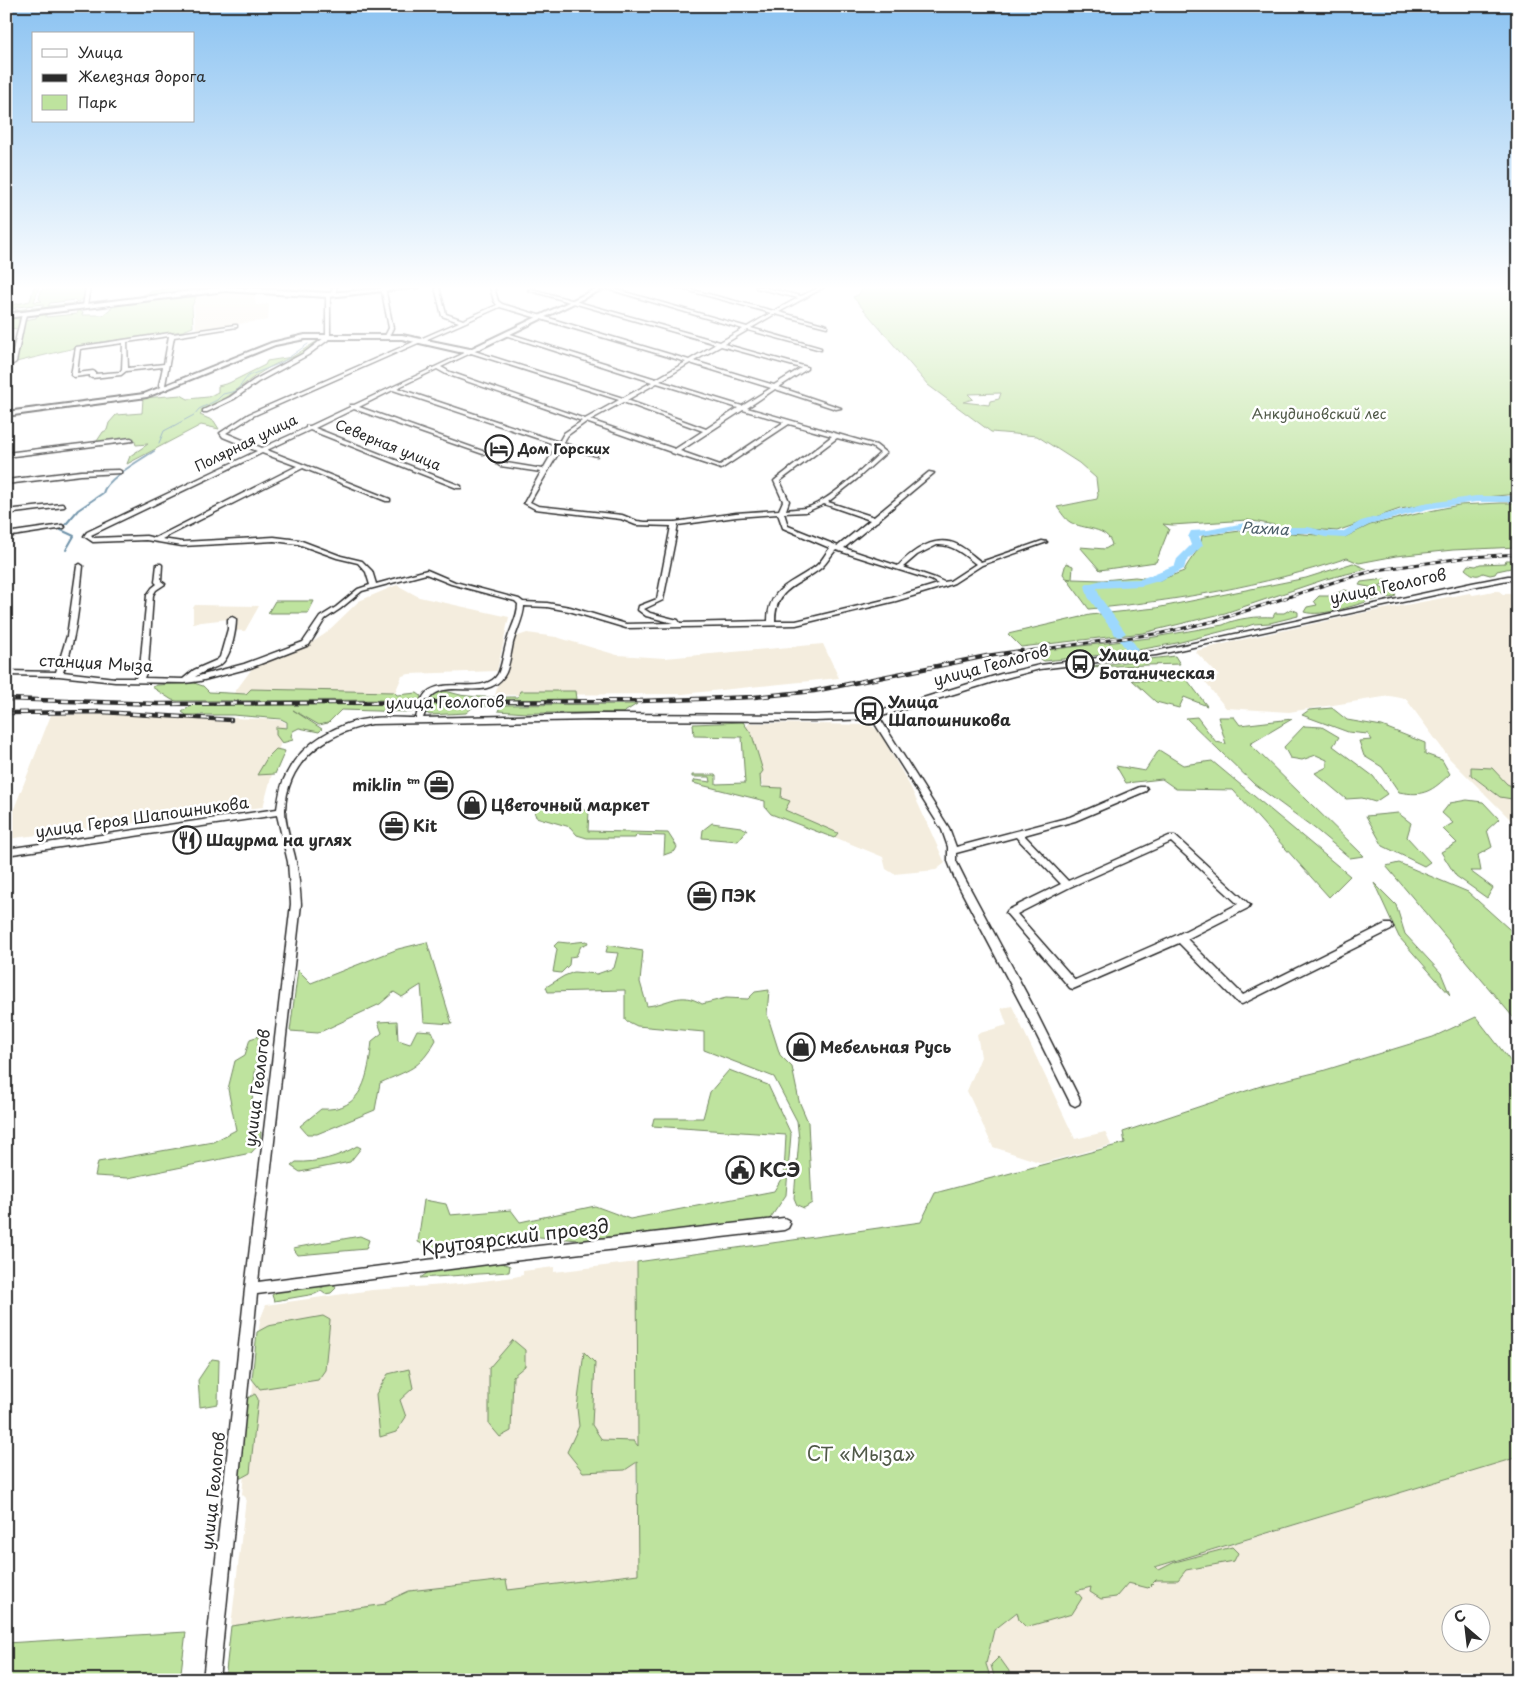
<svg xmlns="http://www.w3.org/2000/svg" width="1524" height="1686" font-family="'Playpen Sans',sans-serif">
  <rect width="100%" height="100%" fill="#fff"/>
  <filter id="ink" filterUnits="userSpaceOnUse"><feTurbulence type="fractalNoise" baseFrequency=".02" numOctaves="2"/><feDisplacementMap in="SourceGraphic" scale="10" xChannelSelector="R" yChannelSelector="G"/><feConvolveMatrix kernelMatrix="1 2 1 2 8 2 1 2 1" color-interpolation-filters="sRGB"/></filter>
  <g filter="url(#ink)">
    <path fill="#f4edde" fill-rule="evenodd" d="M263 287H329V292L261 288Z
      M217 293H254L256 305 269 304 268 320 196 330 193 296Z
      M397 585 419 597 509 617 497 671 409 674 402 676 394 695 234 693 254 666 308 645 325 634 359 601Z
      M1494 591H1499L1503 594 1518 593V827L1450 759 1406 699 1390 696 1289 712 1226 708 1204 681 1219 676 1195 651 1240 640 1363 613 1470 593 1473 595Z
      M195 605 259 606 245 631 228 630V619L193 623V608Z
      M527 633 556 637 617 655 665 658 823 644 839 678 682 694 495 695 512 638Z
      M109 714 231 722 234 718 280 720 286 723 263 807 6 839V829L51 715Z
      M750 723 870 725 878 730 910 786 945 863 936 870 894 874 886 869 883 857 778 814 770 806 744 728Z
      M1012 1006 1075 1139 1105 1132 1111 1145 1042 1163 993 1147 967 1091 981 1057 977 1034 1007 1025 1001 1008Z
      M637 1262 639 1435 636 1473 639 1574 231 1626 246 1498 242 1494 253 1386 260 1320 266 1305 372 1290 459 1284 514 1277 523 1275V1271L554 1267V1272Z
      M1518 1457V1680H991L986 1664 994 1630 1023 1608ZM1452 1614H1482V1644H1452Z"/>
    <path fill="#bee39e" stroke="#748764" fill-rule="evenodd" d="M34 287H39L34 302 42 301 39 299 41 291 45 287H50L46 290H54L60 287H87L84 299 77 302 75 300 50 303 48 306 80 303 78 305 18 313 15 310 43 307V304L17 307 14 309 12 305 30 301Z
      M178 287H223L139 297 153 291Z
      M864 287H1518V494L1473 498 1400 509 1337 531 1284 527 1248 520 1172 525 1163 524 1169 529 1156 562 1100 570 1080 547 1105 549 1112 545C1108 526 1083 530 1070 522 1065 519 1061 512 1057 507L1097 499 1098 495 1096 478 1079 463 1037 436 991 432 928 385 853 297 858 295ZM1001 393 999 399 990 401 989 405 963 402 973 399 968 394Z
      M185 297H196L192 306 193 327 183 331 96 343 16 362 18 329 6 328V316L22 314 18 321 36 318 37 315 25 317V314L70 308 71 311 46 314V317L77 314V310L83 312 82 315H103L115 305Z
      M319 340C313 354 290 357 276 364 257 373 240 388 222 401 214 406 206 408 200 415L214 421 219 429 201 425 127 464 130 456 148 444 136 445 134 439 83 444 97 441 103 432 107 430 109 423 116 415 142 413 143 398 181 395 188 399 208 397 218 392V386L229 383 265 365 267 361 292 357Z
      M1501 503H1518V547L1453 550 1396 556 1359 563 1347 558C1264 586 1175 601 1089 609L1067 579H1071L1066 578 1063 574 1066 563 1073 566 1072 579 1103 580 1135 577 1160 580 1184 571C1190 557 1201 551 1202 536L1248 530 1345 537 1370 525 1425 512 1459 505Z
      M1506 560H1518V571L1511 568 1497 571 1495 574 1490 575 1483 573C1476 578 1471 574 1465 569L1468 565 1476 566 1480 564 1505 563Z
      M1353 563 1367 569 1326 579 1225 613 1143 633 1021 647 1008 634 1090 615 1156 608 1306 578Z
      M1385 579 1388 581 1379 586 1383 589 1394 591 1396 596 1390 598 1382 594H1378V599C1359 603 1322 618 1304 612L1307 607 1317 605 1314 601 1319 596H1329L1345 590 1361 595 1373 592 1374 588 1359 585 1361 582Z
      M275 601H314L308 613H268Z
      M1291 609 1298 612V616L1270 623 1254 624 1245 627 1235 628 1177 643 1121 653 1044 661 1029 652 1149 638 1223 625C1236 618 1259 616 1273 617L1275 613H1284Z
      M1175 656 1180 664 1084 667Z
      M1182 673 1207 706 1184 697 1179 708 1156 702 1132 680 1170 682 1153 674Z
      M194 683 203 686 209 692 246 694 251 689 394 692 397 695 417 693 421 696 420 700 177 701 172 700 152 687 157 685Z
      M444 691C452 692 460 696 468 696 487 698 499 697 518 697L520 691H575L576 699 429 701 430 696 436 692Z
      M418 704 412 712 341 710 328 723 319 725 293 710 322 729 319 732 299 728 293 731 291 736 293 740 282 743 276 735V727L287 728V722L281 719 233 715H186L182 712 192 705Z
      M429 704H501L498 706 473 707 466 713 430 715 424 712 427 705Z
      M637 704 623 713H527L498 711 501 705Z
      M1332 708 1347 720 1382 726 1425 743V754L1442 760 1450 774C1432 791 1424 797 1399 792L1382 767 1364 756 1359 741 1372 740 1368 734 1348 732 1302 715 1309 710Z
      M1197 717 1216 742 1226 744 1218 717H1234L1240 725 1292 719 1250 744 1364 856 1350 858 1314 828 1254 784 1186 718Z
      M743 722 752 735 763 771 760 775 761 787 782 788 781 798 790 801 785 810 838 833 834 838 771 814 765 807V801L693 783 695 780 711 782 710 777H692V775H716V784L745 783 742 737 694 736 693 724Z
      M1304 726 1322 727 1339 737 1333 746 1373 776 1387 794 1375 802 1362 798 1346 799 1315 773 1327 767V760L1316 755 1302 760 1290 758 1284 747Z
      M276 749 285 751 275 774 257 775 267 758Z
      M1159 750 1183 765 1212 761 1350 876 1329 897 1233 790 1176 789 1162 779 1126 783 1116 766 1145 771Z
      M1471 767 1492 768 1507 784 1518 789V800L1500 797 1471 775Z
      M1467 800 1483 802 1499 819 1487 830 1492 847 1478 855 1481 871H1470L1493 888 1487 898 1456 876 1441 852 1457 843 1443 829 1453 823 1442 813 1450 803Z
      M537 805 565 806 589 811 588 831 668 833 677 847 675 851 664 855 665 836 636 835 635 838H587L577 835 570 827 536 817 534 811Z
      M1398 813 1411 823 1407 837 1430 862 1424 866 1383 846 1366 816Z
      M712 823 741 827 747 830 738 841 702 838 703 830Z
      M1399 863 1468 892 1518 937V1023L1386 866Z
      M1374 883 1396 905 1405 934 1441 973 1450 995 1399 937Z
      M587 941 588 943 581 946 576 956 570 957 569 965 561 973 553 972 557 949 554 946 558 942 568 943Z
      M427 942 452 1024 424 1022 421 985 402 997 394 992 380 1004 318 1033 290 1031 298 970 311 983 398 949Z
      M608 945 643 951 640 982 647 1006C669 1004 680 990 702 1004L726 998 748 999 755 992 769 990 767 1014 780 1055 792 1067 799 1101 808 1122 812 1203 804 1208 797 1205 794 1198 799 1139 797 1121 774 1077 704 1050V1032L637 1026 625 1020V990L548 992 546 987 564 976 574 972 597 974 614 968 618 953 606 952Z
      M1476 1017 1518 1071V1457L1155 1567 1159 1570 1175 1562 1232 1547 1238 1553 1234 1561 1186 1570 1178 1580H1156L1148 1588 1128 1583 1116 1597 1101 1599 1090 1592 1091 1587 1076 1591 1082 1598 1072 1614 1026 1627 1019 1620 1017 1612 994 1630 986 1664 991 1680H225L231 1626 386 1604 385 1602 409 1591 506 1580 508 1590 638 1574 637 1462 625 1470 583 1472 567 1452 579 1426 577 1408 584 1352 595 1363 592 1425 602 1440 634 1441 638 1446 637 1262 921 1222 935 1193 1125 1143 1123 1132 1264 1085 1322 1071 1433 1037Z
      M397 1021 398 1040 410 1044 417 1030 432 1031 436 1040C419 1070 410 1069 380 1083L375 1110 317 1134H307L300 1126 321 1109C364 1112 368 1075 372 1041L382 1033 378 1022Z
      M259 1036 249 1129 261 1132 260 1143 251 1153 128 1178 95 1176 98 1162 213 1142 236 1130 228 1089 235 1061 245 1055 250 1039Z
      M729 1070 768 1085 791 1134 786 1195 769 1220 580 1240 512 1235 432 1249 418 1242 424 1200 446 1204 450 1215 511 1210 520 1222 595 1206 630 1219 774 1191 784 1174 786 1135 652 1126 654 1118H703L710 1092Z
      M357 1146 361 1148 350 1162 300 1172 291 1166 296 1162C316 1163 339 1157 357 1146Z
      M360 1236 369 1240 366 1249 298 1255 293 1248Z
      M496 1261 510 1266 509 1272 420 1278 432 1270Z
      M334 1283 336 1288 331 1293 325 1294 321 1291 315 1294 274 1301 272 1295 279 1291 318 1285 322 1288 327 1284Z
      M323 1316 330 1320 325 1370 318 1380 260 1389 252 1379 257 1332 268 1326Z
      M513 1340 525 1350V1366L513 1376 511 1431 500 1437 489 1424V1368Z
      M212 1359 219 1360 218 1404 200 1407 198 1380Z
      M409 1369 413 1388 400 1400 406 1417 396 1432 380 1437 376 1394 388 1374Z
      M255 1394 258 1399 250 1473 241 1478H236L244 1400Z
      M186 1632 180 1680H6V1643Z
      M999 1657 1009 1671V1680H995L991 1665Z"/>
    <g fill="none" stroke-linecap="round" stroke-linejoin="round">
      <path stroke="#6f93aa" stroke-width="1" d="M159 443 164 431 194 415 199 409 217 400 223 394 236 391 248 376 281 363 308 344"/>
      <path stroke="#6f93aa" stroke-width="2" d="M66 550 74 536 61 530 78 510 103 493C106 479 142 459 154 451"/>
      <path fill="#9dd8fe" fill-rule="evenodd" d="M1476 496H1518V502H1476L1428 509 1369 525 1344 538 1325 537 1308 533H1284L1245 529 1199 536 1203 545 1186 562 1184 569 1162 580 1141 586 1097 588 1100 597 1126 633 1120 637 1116 636 1088 597 1085 586 1087 584 1102 580 1141 579 1175 565 1177 559 1191 545 1188 537 1191 531 1208 530 1245 523 1284 527H1308L1325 531 1342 532 1361 521 1423 504Z
        M1126 637C1132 639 1135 644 1138 649L1136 652H1128L1120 641 1122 638Z"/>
      <g stroke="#2b2b2b" stroke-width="3">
        <path id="street" d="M86 287H90L87 306 85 307 83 306Z
          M333 287H337L335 294 333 295 331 294Z
          M381 287H385L393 328 389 336 387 337 385 336 389 328Z
          M435 287H439L446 314 463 320 497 305 494 301 490 287H494L498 301 502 304 689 360 716 344 528 290 532 289 720 342 743 329 601 287H607L747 327 771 313 675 287H681L774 311 798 298 756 288V287H762L801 296 820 287H825L779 312 827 325V327L775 314 751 328 821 348V350L748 330 724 344 807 367V369L779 387 841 408 836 409 775 389 747 408 876 445 886 453 857 479 828 502 874 517 929 472 934 473 879 519 878 521 876 522 844 548 898 566C913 550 936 534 958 545 966 549 973 556 981 562L1042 541 1047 542 982 565 954 583 946 586 896 601 796 625 626 628 569 611 547 607 524 606C524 616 516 632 513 643 511 652 509 669 504 676 487 702 450 679 432 696 427 701 426 711 423 718L595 714 814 715 874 713 1001 674 1040 665 1156 651 1472 583 1508 576H1518V580H1508L1472 587 1156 655 1040 669 1006 678 879 717 949 828 956 847 1070 817 1140 787H1146L1147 789 1146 791 1075 821 1024 835 1068 881 1169 836H1175L1250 905 1248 908 1187 939 1243 995 1385 924H1391L1393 927 1391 930 1242 1004 1238 1003 1179 943 1073 989 1070 988 1006 913 1008 910 1061 884 1016 837 956 853V861L965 879 1032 1004 1079 1098 1080 1101 1079 1104 1075 1106 1071 1104 1024 1010 955 879 948 861V847L942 830 872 719 814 721 595 720 372 724C327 733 287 759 285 810 285 828 293 845 296 862 299 876 300 890 301 904L258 1282 512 1249 784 1218 788 1220 790 1224 788 1228 784 1230 512 1261 257 1294 219 1680H203L245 1289 291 904 288 862 277 815 6 855V849L277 809C279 797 280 786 286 775 301 743 338 722 373 718 387 717 402 718 416 718 418 710 420 700 426 693 444 676 485 696 498 674 502 666 504 650 507 641 510 629 518 617 518 604L515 601 451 584 426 574 362 591 340 609 325 619 309 645 250 668 200 681 185 683 115 682 59 676 6 675V671L56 672 67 636 77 566 80 564 83 566C79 602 77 639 63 672L115 678H136L140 668 147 595 152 588 157 584 155 582 157 564H161L162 565 161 581 165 584 156 590 153 595 148 668 144 678 183 679 194 670 217 660 220 657 228 629V619L232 617 236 619C236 631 231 658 220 665 212 669 203 671 195 677L244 664 303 642 320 617 336 607 358 589 370 585 366 572 358 563 337 558 298 544 274 541 182 546 146 540 93 542 84 536 87 532 257 451 223 437 220 433 249 414 459 322 442 316ZM500 307 686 362 656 379 507 333H505V335L652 382 623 398 471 350 354 405H350V407L310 426H306V428L262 448 226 433 253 416ZM721 346 801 368 774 385 694 361ZM471 353 619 400 585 419 450 372 441 367ZM690 363 771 388 742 406 660 381ZM437 369 446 374 582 421 564 433 559 442 397 388ZM657 383 738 408 706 429 627 400ZM393 390 557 445 543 469 500 462 497 464 500 466 541 472 524 503 535 509 621 519 636 525 671 526 657 599 639 606 638 610 646 616 673 623 626 624 570 607 547 603 523 602 519 599 455 582 427 570 376 584 372 571 362 561 341 556 299 540 274 537 182 542 162 539 303 468 386 501H390V499L267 450 310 430 457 488H461V486L315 428 354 409 483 454 488 453 359 407ZM623 402 703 431 675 449 590 420ZM743 410 784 422 720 465 680 451ZM586 422 671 452 672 453 721 469 789 424 832 436 775 480 774 481 783 501 779 510 736 513 675 522H645L637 521 622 515 538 506 530 502 562 447 597 456V454L563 443 568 435ZM837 438 872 447 880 453C864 468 826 504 805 508 799 509 792 509 786 510L789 501 780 481ZM262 453 297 466 155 538 146 536 94 538 91 535ZM824 504 870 520 838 546 788 526 784 513 806 512ZM778 514 783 528 830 548C825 554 822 561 816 566 793 584 768 586 768 621L680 623 678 620 650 613 644 609 663 600 678 525 736 517ZM937 545C953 544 964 555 976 564L950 581 944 582 935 578 903 567 917 555ZM836 550 931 580 938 584 892 598 796 621H775C775 587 799 586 821 568 827 563 830 556 836 550ZM1171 842 1238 904 1177 935 1075 980 1017 914 1070 887Z
          M328 294 330 295V336L328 340 308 355 258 382 234 399 207 412H203V410L230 397 254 380 304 353 324 338 326 336V295Z
          M24 313 26 314 16 362 13 364 10 362 22 314Z
          M235 325H237V327L174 337 165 385 168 387V389H164L159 385 163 367 126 371 121 375 92 378 90 377V375L74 377 71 375 76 347 170 333 173 334ZM169 336 164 364 128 368 127 342ZM123 343 122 369 120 372 95 374V372L93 371 77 373 80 349Z
          M131 438 133 439V441L6 457V453Z
          M119 470 121 471V473L81 475 6 484V480L81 471Z
          M62 504 65 506 64 507 6 514V510Z
          M62 525 65 527 64 528 6 537V533Z"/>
      </g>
      <g stroke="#2b2b2b" stroke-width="4">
        <path id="secondary" d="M225 287 328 293 402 287H420L328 297 225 291 6 318V314Z
          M600 287H607L471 353 459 352 402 339H305L275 345 147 397 6 416V412L144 394 271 343 305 335H402L470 349Z"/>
      </g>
      <use href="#street" fill="#fff" fill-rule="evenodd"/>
      <use href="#secondary" fill="#fff" fill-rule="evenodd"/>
      <g stroke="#2b2b2b" stroke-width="3">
        <path id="rail-far1" d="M1013 653 1162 633 1215 621 1337 581 1377 570 1470 557 1518 554"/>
      </g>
      <g stroke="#2b2b2b" stroke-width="4.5">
        <path id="rail" d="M6 699 158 704 640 701 754 697 814 691 987 656 1022 651
          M6 713 102 712 231 720"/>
      </g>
      <use href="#rail-far1" stroke="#fff" stroke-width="2" stroke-dasharray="5.5" stroke-linecap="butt"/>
      <use href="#rail" stroke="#fff" stroke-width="2.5" stroke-dasharray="7" stroke-linecap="butt"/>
    </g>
  </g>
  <linearGradient id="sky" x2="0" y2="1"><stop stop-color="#8ac2f1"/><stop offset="0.55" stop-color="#fff"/><stop offset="1" stop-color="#fff" stop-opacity="0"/></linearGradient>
  <rect width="1524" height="523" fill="url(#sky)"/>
  <defs>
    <g id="hotel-ring" transform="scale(1.4375)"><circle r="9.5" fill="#fff" stroke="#2b2b2b" stroke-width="1.5"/><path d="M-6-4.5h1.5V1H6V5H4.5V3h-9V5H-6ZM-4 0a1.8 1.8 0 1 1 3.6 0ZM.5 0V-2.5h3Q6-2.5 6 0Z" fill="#2b2b2b"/></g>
    <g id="bus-ring" transform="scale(1.4375)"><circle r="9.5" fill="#fff" stroke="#2b2b2b" stroke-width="1.5"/><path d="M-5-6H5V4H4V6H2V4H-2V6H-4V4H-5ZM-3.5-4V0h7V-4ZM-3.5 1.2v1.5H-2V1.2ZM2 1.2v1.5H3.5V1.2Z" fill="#2b2b2b"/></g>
    <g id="office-ring" transform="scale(1.4375)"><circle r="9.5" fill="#fff" stroke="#2b2b2b" stroke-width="1.5"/><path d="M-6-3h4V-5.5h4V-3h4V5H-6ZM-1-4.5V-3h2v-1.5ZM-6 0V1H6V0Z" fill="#2b2b2b"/></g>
    <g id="shop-ring" transform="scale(1.4375)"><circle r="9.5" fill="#fff" stroke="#2b2b2b" stroke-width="1.5"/><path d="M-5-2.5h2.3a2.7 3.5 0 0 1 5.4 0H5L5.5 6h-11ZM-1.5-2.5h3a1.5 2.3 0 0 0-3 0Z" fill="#2b2b2b"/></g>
    <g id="restaurant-ring" transform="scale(1.4375)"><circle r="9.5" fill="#fff" stroke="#2b2b2b" stroke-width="1.5"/><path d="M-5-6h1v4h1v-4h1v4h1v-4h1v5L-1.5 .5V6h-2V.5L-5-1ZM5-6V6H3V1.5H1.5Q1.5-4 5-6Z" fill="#2b2b2b"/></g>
    <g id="civic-ring" transform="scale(1.4375)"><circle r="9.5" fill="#fff" stroke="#2b2b2b" stroke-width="1.5"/><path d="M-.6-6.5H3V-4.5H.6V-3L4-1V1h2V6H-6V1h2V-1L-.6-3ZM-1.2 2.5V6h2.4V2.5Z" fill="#2b2b2b"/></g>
  </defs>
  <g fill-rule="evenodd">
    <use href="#hotel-ring" x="499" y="449"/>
    <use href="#bus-ring" x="1080" y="664"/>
    <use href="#bus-ring" x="869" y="711"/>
    <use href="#office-ring" x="439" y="785"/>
    <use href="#shop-ring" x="472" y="805"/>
    <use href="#office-ring" x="394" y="826"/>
    <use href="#restaurant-ring" x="187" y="840"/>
    <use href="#office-ring" x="702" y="896"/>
    <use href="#shop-ring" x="801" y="1047"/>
    <use href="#civic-ring" x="740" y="1170"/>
  </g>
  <g text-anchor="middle" stroke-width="5" stroke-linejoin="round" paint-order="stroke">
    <g font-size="14" fill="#505948" stroke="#fff">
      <text x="1319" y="419">Анкудиновский лес</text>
    </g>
    <g font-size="14" fill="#2b2b2b" stroke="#fff">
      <text transform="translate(246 443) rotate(-26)" y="5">Полярная улица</text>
      <text transform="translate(388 445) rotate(22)" y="5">Северная улица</text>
    </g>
    <g font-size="14" font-weight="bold" fill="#2b2b2b" stroke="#fff" text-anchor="start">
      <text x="518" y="454">Дом Горских</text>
    </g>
    <g font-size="15" font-style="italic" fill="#4d5f6a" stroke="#fff">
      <text transform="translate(1265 529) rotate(3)" y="5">Рахма</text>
    </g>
    <g font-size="16" fill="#2b2b2b" stroke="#fff">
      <text transform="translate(1388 586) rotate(-12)" y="6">улица Геологов</text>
      <text transform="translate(96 663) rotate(3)" y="6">станция Мыза</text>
      <text transform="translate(991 665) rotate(-15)" y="6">улица Геологов</text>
      <text transform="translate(445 702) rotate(-1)" y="6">улица Геологов</text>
      <text transform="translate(142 817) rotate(-8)" y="6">улица Героя Шапошникова</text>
      <text transform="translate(257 1088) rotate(-83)" y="6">улица Геологов</text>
      <text transform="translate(213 1491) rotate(-84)" y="6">улица Геологов</text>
    </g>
    <g font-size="16" font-weight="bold" fill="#2b2b2b" stroke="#fff" text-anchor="start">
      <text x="1099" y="661">Улица<tspan x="1099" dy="18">Ботаническая</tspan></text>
      <text x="888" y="708">Улица<tspan x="888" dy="18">Шапошникова</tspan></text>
      <text x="420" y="791" text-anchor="end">miklin ™</text>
      <text x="491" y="811">Цветочный маркет</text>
      <text x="413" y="832">Kit</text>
      <text x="206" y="846">Шаурма на углях</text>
      <text x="721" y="902">ПЭК</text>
      <text x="820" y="1053">Мебельная Русь</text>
    </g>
    <g font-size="19" font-weight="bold" fill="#2b2b2b" stroke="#fff" text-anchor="start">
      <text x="759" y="1177">КСЭ</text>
    </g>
    <g font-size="19" fill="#2b2b2b" stroke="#fff">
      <text transform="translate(515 1237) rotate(-7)" y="7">Крутоярский проезд</text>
    </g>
    <g font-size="19" fill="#505948" stroke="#fff">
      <text x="861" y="1461">СТ «Мыза»</text>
    </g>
  </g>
  <rect width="1524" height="1686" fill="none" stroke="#fff" stroke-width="25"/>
  <rect x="12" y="12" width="1499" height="1661" fill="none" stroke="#2b2b2b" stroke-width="2" filter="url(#ink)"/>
  <rect x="32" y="32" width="162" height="90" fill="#ffffff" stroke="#aaaaaa"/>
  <rect x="42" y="49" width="25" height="8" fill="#ffffff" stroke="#aaaaaa"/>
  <text x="78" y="58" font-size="15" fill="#2b2b2b">Улица</text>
  <rect x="42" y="74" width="25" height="8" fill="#2b2b2b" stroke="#aaaaaa"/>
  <text x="78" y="82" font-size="15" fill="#2b2b2b">Железная дорога</text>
  <rect x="42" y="95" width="25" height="15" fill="#bee39e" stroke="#aaaaaa"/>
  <text x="78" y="108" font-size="15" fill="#2b2b2b">Парк</text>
  <g transform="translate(1466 1628) rotate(332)"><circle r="24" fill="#ffffff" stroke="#aaaaaa"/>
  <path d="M0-4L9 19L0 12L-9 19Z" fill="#2b2b2b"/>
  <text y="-8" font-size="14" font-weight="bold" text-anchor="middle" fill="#2b2b2b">С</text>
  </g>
</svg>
